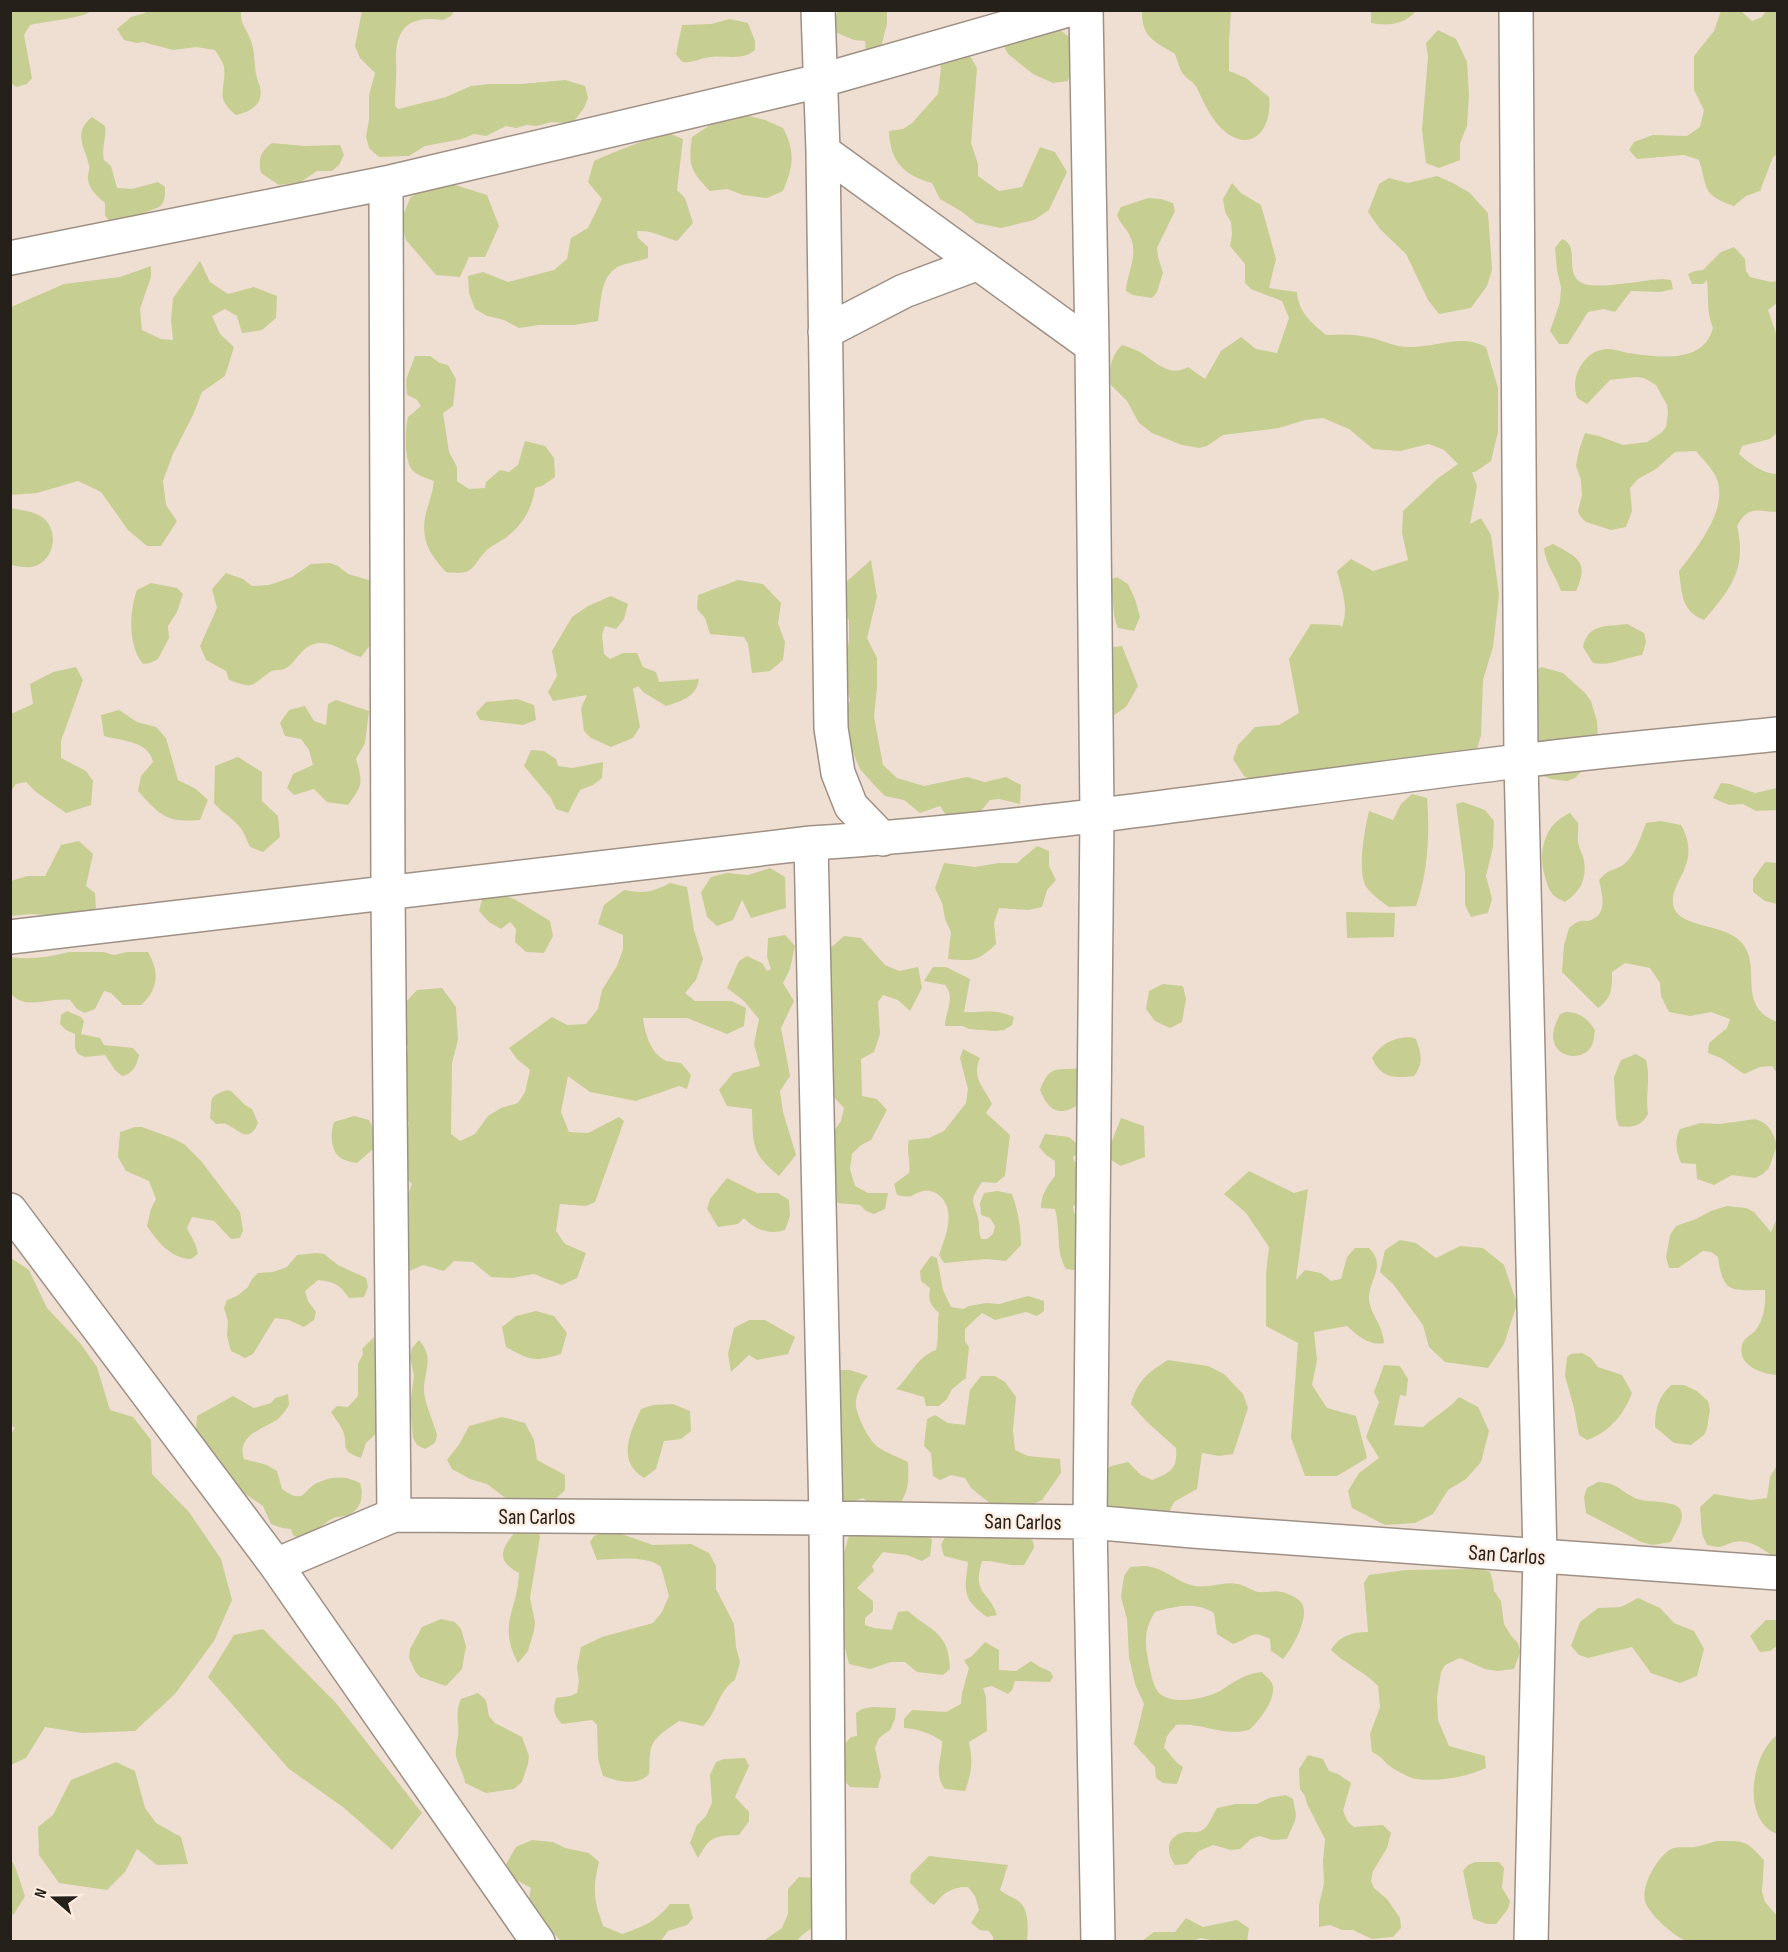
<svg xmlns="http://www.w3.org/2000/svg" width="1788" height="1952" font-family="'Sofia Sans Condensed',sans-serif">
  <rect width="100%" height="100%" fill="#efdfd3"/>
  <path fill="#c7ce92" d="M1371 10H1416V11C1404 25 1388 26 1371 23Z
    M10 11 11 10 91 11C84 18 42 22 30 25L24 35 32 78 27 84 16 87 11 83Z
    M146 11H241C240 24 247 29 251 41 255 51 254 63 256 74 257 79 259 83 260 87 264 105 250 112 236 115 213 97 227 89 224 67 223 62 218 55 215 50L196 47 173 50 143 42 137 43 124 40 117 29 131 17 145 13Z
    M362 11H454L451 16 443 20C408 15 395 29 396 62 397 76 395 91 395 106L398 109 446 97 471 86 489 84H521L565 80 585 86 588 98 584 108 574 121 568 123 551 122 537 126 527 125 516 128 506 126 486 136 474 134 462 139 425 146 409 156 379 157 369 148 366 137 369 120V95L375 73 360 58 355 46Z
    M838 11H887V24L882 43 885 56 866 54 865 41 854 40 837 33 833 22Z
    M1142 11H1231L1229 41V71L1246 78 1269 97C1273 130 1250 156 1221 128 1209 116 1204 102 1197 88 1194 82 1188 80 1184 75 1179 69 1178 61 1175 54 1155 42 1141 37 1142 11Z
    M1721 11H1741L1752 21 1762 17 1766 11H1777V155L1773 157 1760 191 1746 196 1734 206C1701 195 1708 188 1699 160L1684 155 1637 159 1629 150 1634 142 1653 135 1687 136 1700 127 1704 110 1694 90V56L1714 31Z
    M730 19 748 23 755 41V50C743 61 725 55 711 57 700 58 694 63 682 62L676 54 682 25 711 24Z
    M1054 25 1078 44 1068 81 1053 83 1033 74 1008 54 996 31Z
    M1438 30 1456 39 1467 62 1469 95 1467 126 1460 143V160L1439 168 1426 163 1422 130 1428 57 1426 43Z
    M964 46 977 68 971 143 978 164V176L999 191 1022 187 1040 147 1055 152 1067 172 1049 210 1034 220 1001 228 976 223 961 211 940 199 932 183C903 175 890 161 889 131L903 129 912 123 938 94 941 68 935 50Z
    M737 113 765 120 783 128C796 153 793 166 783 191L767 198 743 195 727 189 710 191C690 171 688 164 692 137L713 123Z
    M92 117 105 126C107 138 101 147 104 160L111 166 117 188 132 189 158 182 165 187C166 211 157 206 142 214 126 222 128 224 109 221L105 215V203C98 197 89 189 88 180 87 175 90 170 89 165 84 146 73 132 92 117Z
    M666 132 683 139 677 190 685 198 693 223 677 241C663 237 652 230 637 231L638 238 648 247V258C640 261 621 264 616 268 600 278 601 304 598 321L574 325H539L519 328 504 320 487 316 475 309 469 293 468 276 483 272 508 282 554 270 567 259 571 238 588 228 602 199 588 182 594 161C617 150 642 142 666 132Z
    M272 143 305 146 340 145 344 155 339 165 332 171H317L301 182 279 185 261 173C258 159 260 152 272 143Z
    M1437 176 1453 183 1470 193 1488 213 1492 270 1487 286 1471 308 1439 314 1428 300 1406 254 1380 229 1368 212 1379 184 1389 178 1408 183Z
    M1232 183 1241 193 1261 205 1276 259 1269 288 1297 292C1298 312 1312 323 1326 335 1341 334 1357 334 1372 338 1384 341 1396 347 1408 347 1435 348 1461 333 1486 347L1498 388V432L1491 461 1475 472H1472L1477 486 1470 524 1481 518 1491 535 1499 595 1493 647 1483 680 1481 736 1471 767 1270 789 1244 776 1233 759 1238 745 1255 727 1279 725 1299 713 1289 659 1311 624 1339 625 1342 627C1349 608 1342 590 1337 571L1351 559 1373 571 1408 560 1402 533 1403 511 1437 479 1458 464 1444 450 1429 444 1400 451 1373 449 1349 429 1323 418 1305 420 1279 428 1223 435 1207 446 1199 448 1182 445 1152 433 1139 423 1127 401 1111 385C1109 369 1110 357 1122 345 1128 347 1135 349 1140 352 1156 362 1169 378 1188 367L1205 379 1221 351 1241 337 1256 349 1277 353 1289 318 1282 301 1251 289 1245 283V264L1230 246 1232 235 1231 222 1225 212 1223 199Z
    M452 184 487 195 499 226 485 257H469L460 277 436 275 406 240 401 221 410 198 426 186Z
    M1148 198 1161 199 1173 203 1175 211 1157 248 1158 257 1163 273 1157 292 1152 298 1133 295 1126 291C1127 273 1138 256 1131 239 1128 229 1120 224 1117 215L1121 207Z
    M1562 239C1581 246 1563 273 1582 283 1596 290 1645 280 1662 279L1671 280 1673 289 1660 292 1631 291 1615 312 1604 309 1588 312 1568 344H1559L1550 331 1560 302 1561 287 1557 270 1555 248Z
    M1734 247 1745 259 1746 271 1750 277 1771 282 1777 281V303L1768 310 1777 336V433L1770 439 1742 446 1739 454C1749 463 1763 474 1777 474V512C1757 511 1748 505 1737 526 1747 568 1731 589 1704 620 1681 611 1682 593 1679 571 1696 549 1726 513 1718 482 1715 471 1703 460 1696 451L1675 452 1656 469 1638 479 1630 488 1632 511 1626 527 1611 530 1586 522 1580 516 1578 511 1582 495 1581 480 1576 466 1579 450 1585 433 1599 436 1623 445 1647 442 1661 433 1666 427 1668 413 1667 405 1656 385 1644 378 1636 377 1610 380 1587 404 1577 398C1574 387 1574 378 1580 367 1585 359 1591 352 1601 350 1610 347 1619 351 1628 353 1657 357 1703 365 1713 328 1706 311 1709 297 1707 280L1703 284H1692L1688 274 1695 271 1703 270 1721 252Z
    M200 261 210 282 228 294 254 287 277 296 276 318 262 330 242 333 237 316 225 309 212 316 220 334 234 347 225 376 202 392 193 415 173 454 163 481 166 505 177 521 161 546H147L128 530 101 492 78 481 37 493 11 495V307L64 284 120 277 151 266V277L140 309 142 330 161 339 173 340 171 320 173 298Z
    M415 356H430L440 363 448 365 456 379 453 406 443 413 449 452 457 467V481L469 489 485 488 486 482 500 470 509 472 518 465 525 441 545 446 554 458 555 477 542 486 535 488C532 510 522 526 504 539 499 542 493 545 488 549 470 566 477 576 446 572 429 554 420 539 426 513 429 502 433 492 434 481 426 478 418 476 412 470 404 460 405 429 408 417L421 406 416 399 407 395 406 380Z
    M10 508C21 510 33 511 42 517 58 528 56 556 38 565 30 569 19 567 11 565Z
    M1553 544C1579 558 1589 562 1576 591H1561C1556 576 1545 564 1544 548Z
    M871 560 877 597 867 638 877 658V687L874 717 883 765 897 778 924 786 967 777 985 782 1006 777 1021 785 1020 804 999 799 990 800 980 812 947 817 940 806 920 813 904 800 885 796 875 786 860 769 844 732 843 717 850 700 846 686 845 664 849 640V620L842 611 837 590Z
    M330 563 338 566 348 574 372 581 371 644 361 657C347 654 336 643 321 643 301 643 297 664 284 669 279 671 275 669 270 672 249 687 255 689 229 680L226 671 206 660 200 646 217 608 212 589 226 573 243 579 252 586 269 585 292 577 311 564Z
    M1117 577 1128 584 1135 599 1140 617 1134 631 1118 628C1111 613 1115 596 1109 580Z
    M738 580 763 584 781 603 778 623 785 642 783 660 770 671 752 673 748 644 744 637 710 634 705 618 697 609 698 595Z
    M151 583 177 588 183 594 177 612 168 626 169 638 158 659 150 663 143 664C128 646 129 612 137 590Z
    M611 596 628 604 624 619 616 629 605 626 602 635 604 654 610 659 623 653H637L643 667 656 672 659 682 699 679C697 697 681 701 666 706L643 692 638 686 633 689 640 727 633 738 611 747 591 738 584 731 581 708 587 695 553 701 548 692 557 676 552 651 572 617 588 606Z
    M1627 624 1644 633 1646 642 1642 655C1624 658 1611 666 1593 663L1583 647C1588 623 1606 627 1627 624Z
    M1122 646 1138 686 1126 707 1108 719 1109 648Z
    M76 667 83 680 61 741V758L86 771 93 781 91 805 66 813 36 792 26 782 16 784 11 791V714L33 704 30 684 53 672Z
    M1541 667 1563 673 1585 693 1591 701 1597 721 1598 737 1588 765 1575 778 1567 781 1551 779 1543 776 1538 770 1536 762 1539 740 1531 712 1530 676Z
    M517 699 534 705 536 720 523 725 480 720 476 713 486 702Z
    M336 700 369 711 365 743 356 759C363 783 363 785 348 805L327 802 314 789 294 795 287 788 293 774 313 765 309 750 301 739 285 736 280 723 289 710 305 706 314 721 326 725 328 704Z
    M119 710 137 722 156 727 166 738 178 780 196 789 208 800 200 820C166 823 160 815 138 791L141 776 153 762C149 741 122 741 104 736L101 715Z
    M531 750 544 751 556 759 558 766 572 768 603 762 602 778 593 785 580 790 568 813 556 809 551 798 524 766Z
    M238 757 262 772V801L278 816 280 837 263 852 250 847C246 838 243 829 235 822 227 814 222 813 214 803L215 766Z
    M1721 783 1730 784 1755 793 1777 788V810L1756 811 1743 804 1729 805 1713 798Z
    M1412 794 1427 798C1430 833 1428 873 1416 906L1389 907C1382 902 1372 895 1367 888 1356 872 1365 829 1369 811L1393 820 1401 804Z
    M1463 802 1485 810 1494 821 1493 847 1486 876 1492 899 1488 913 1471 917 1465 905V873L1456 804Z
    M1570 813 1578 823C1579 830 1577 836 1578 842 1579 849 1583 854 1584 861 1587 879 1580 892 1565 902 1562 900 1556 898 1553 895 1548 889 1546 880 1544 873 1538 849 1546 823 1570 813Z
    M1661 821 1681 825C1704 866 1666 882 1674 908 1681 928 1727 924 1742 943 1763 968 1735 1005 1777 1022V1073L1772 1066 1760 1067 1744 1074 1721 1058 1708 1053 1709 1043 1727 1028 1730 1019 1711 1012 1690 1016 1669 1012 1661 996 1660 983 1650 968 1625 963 1612 972C1612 989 1612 998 1598 1008L1562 972 1564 945 1569 928C1573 925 1577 921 1581 921 1586 920 1586 922 1591 920 1608 914 1602 894 1599 880 1610 868 1611 872 1623 865 1636 855 1640 838 1646 823Z
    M79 841 93 854 86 886 95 893 96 910 84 917 30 914 11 916V881L27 876H45L61 845Z
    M1037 846 1049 851V866L1056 880 1047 890 1042 907 1028 910 999 908 994 923 996 944C977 962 974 961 948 959L951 932 945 919 942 903 935 888 944 863 975 867 999 863H1017Z
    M1765 862 1777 863V904L1765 901 1753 892V879Z
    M770 868 785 877 786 908 751 918 742 900 733 920 717 926 707 917 701 892 711 877 727 873 748 875Z
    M670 883 687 887 694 930 703 959 696 980 685 993 695 1001H732L746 1008 744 1026 727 1034 687 1018H643C645 1033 650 1053 666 1061 670 1062 677 1062 681 1063L691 1075 687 1089 679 1086 636 1101 590 1092 568 1076 561 1112 569 1132 588 1133 619 1117 624 1121 595 1202 586 1206 560 1204 556 1231 565 1244 586 1253 577 1278 562 1285 534 1274 512 1278 491 1277 473 1262 454 1261 444 1271 423 1265 398 1276 400 1216 412 1184 400 1171V1148L409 1123 401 1110 408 1047 399 1028 404 1004 417 990 442 988 456 1007 458 1040 452 1063 451 1134 460 1141 475 1134 488 1116 501 1108 518 1103 525 1092 530 1070 517 1059 509 1048 552 1017 567 1025 586 1024 598 1009 602 990 617 966 623 949V935L598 924 604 905 624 890C645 894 652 892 670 883Z
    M501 894 516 900 550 921 553 936 544 953 526 952 515 942 516 929 510 922 501 929 489 922 479 911 483 896Z
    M1346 912 1395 913 1394 937 1347 938Z
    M785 935 795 946 790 969 783 983 794 1001 781 1028 790 1076 780 1091 783 1112 796 1155 779 1176C751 1154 753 1143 752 1109L727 1106 719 1090 733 1073 760 1066 754 1044 759 1019 744 1001 727 988 739 961 747 956 762 963 767 971 771 969 767 957 768 938Z
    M844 936 861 938 885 965 899 971 918 967 922 988 910 1011 898 1000 883 995 878 1002 880 1034 874 1052 861 1059 862 1096 877 1099 887 1110 871 1140 861 1145 852 1154 850 1169 855 1186 868 1193H888L885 1209 874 1214 866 1211 860 1205 838 1203 830 1192 828 1139 841 1121 844 1108 824 1087 826 952Z
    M69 952H103L114 955 127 952H148C160 972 158 990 141 1005H123L111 993 104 991 95 1009 84 1013 76 1008 70 1000C49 997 27 1011 11 994V957C31 960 49 957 69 952Z
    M933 967H946L970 979 964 1012C985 1013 993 1008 1014 1017L1012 1025 1004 1030 995 1031 969 1029 963 1026H945C945 1012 956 998 945 985L924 981Z
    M1163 984 1183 986 1186 999 1182 1022 1170 1028 1155 1021 1146 1009 1149 991Z
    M67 1011 81 1017 84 1021 81 1034 100 1038 104 1045 133 1048 139 1055C137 1065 133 1074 122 1076L115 1070 105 1055 85 1057 78 1054 75 1048V1034L66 1030 60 1024 61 1015Z
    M1566 1012C1580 1012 1588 1019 1595 1030 1594 1035 1594 1041 1592 1045 1585 1061 1558 1059 1554 1042 1551 1033 1556 1022 1560 1014Z
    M1410 1037 1416 1039C1421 1053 1424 1063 1414 1076 1394 1078 1382 1079 1372 1058 1382 1043 1393 1038 1410 1037Z
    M963 1049 980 1058C971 1078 984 1087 992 1104L986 1113 1010 1135 1005 1176 996 1183 982 1182C966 1206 976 1200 979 1224 979 1229 979 1233 981 1239H987L993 1234 995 1226 990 1218 981 1215 980 1203 984 1193 998 1191 1012 1194C1018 1211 1021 1227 1021 1245L1006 1261 986 1259 944 1263 939 1255C945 1238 956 1213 941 1197 937 1193 931 1190 924 1191 909 1194 917 1199 897 1195L894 1184 909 1173C911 1161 906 1152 909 1140L929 1138 944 1131 966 1103 968 1089 960 1058Z
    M1636 1054 1646 1060C1651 1079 1645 1094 1648 1114 1641 1126 1634 1128 1619 1126L1616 1118 1614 1077 1621 1060Z
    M1082 1068 1083 1102C1062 1116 1050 1115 1040 1090 1050 1063 1058 1071 1082 1068Z
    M227 1090 231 1091 245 1105 252 1109 258 1123C249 1146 237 1128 226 1124 224 1123 218 1124 216 1124L210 1118C213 1100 206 1097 227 1090Z
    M354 1116 369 1120 373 1128V1149L357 1163C353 1162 346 1161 342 1159 330 1152 330 1133 334 1122Z
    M1121 1118 1144 1126 1145 1157 1121 1166 1111 1160 1105 1152 1112 1141Z
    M1755 1119C1770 1124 1772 1131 1777 1145L1769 1168 1763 1174 1755 1178 1732 1175 1714 1185 1697 1179 1696 1164 1681 1163C1676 1151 1674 1141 1680 1129L1701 1123 1720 1124Z
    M135 1127H142L172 1138 184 1144 201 1161 240 1212 243 1230 240 1238 231 1239 214 1221 192 1217 187 1228C192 1239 196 1242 198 1254L191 1259C170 1258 158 1242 147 1226L151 1209 156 1199 149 1181 126 1171 118 1157 120 1132Z
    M1045 1134 1069 1137 1084 1150 1073 1157 1074 1161 1083 1167 1084 1203 1073 1206 1074 1213 1084 1219 1082 1271 1066 1269C1055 1250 1061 1230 1055 1209L1041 1208C1041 1195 1047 1186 1055 1176V1161L1046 1155 1039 1147Z
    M1249 1171 1294 1193 1308 1189 1296 1280 1305 1270 1321 1273 1331 1281 1341 1279 1347 1257 1355 1248H1369C1387 1266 1369 1279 1369 1298 1369 1313 1383 1324 1384 1343 1369 1346 1358 1336 1347 1326L1314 1332 1317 1360 1312 1385 1327 1408 1356 1416 1367 1458 1337 1476H1305L1291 1438 1298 1343 1266 1326V1274L1269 1247 1246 1213 1224 1194Z
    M727 1178 757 1193H778L789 1200 790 1216 785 1230C770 1235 755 1230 744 1218L738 1224 718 1227 707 1209 710 1199Z
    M1777 1193 1778 1375H1777C1762 1374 1737 1366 1742 1345 1744 1338 1750 1336 1755 1331 1764 1320 1766 1303 1765 1290 1732 1290 1723 1295 1718 1257L1711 1252 1703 1251 1678 1268H1669L1666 1257 1670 1235 1676 1226 1696 1219 1711 1211 1727 1206 1746 1208 1754 1212 1771 1232 1777 1218Z
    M1400 1240 1416 1243 1436 1258 1460 1246 1483 1248 1504 1265 1517 1304 1504 1344 1488 1368 1445 1362 1429 1347 1423 1325 1393 1284 1380 1272 1385 1250Z
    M316 1253 324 1254 338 1265 366 1278 368 1287 364 1297 349 1298C339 1284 335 1282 318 1280L305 1291 308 1301 316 1312 314 1320 304 1327 289 1320 275 1318 253 1354 245 1358 231 1351 227 1336 228 1321 224 1308 227 1300 237 1296 248 1287 252 1279 258 1273 273 1272 287 1267 297 1255Z
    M931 1256 937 1258 943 1290 951 1307 963 1309 969 1306 986 1303 999 1304 1028 1296 1044 1301V1311L1037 1316 1026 1312 995 1320 982 1313 965 1329V1341L969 1347 966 1378 952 1389 947 1399 939 1406H926L924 1397 896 1389C911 1376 916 1357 936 1350 939 1338 937 1326 939 1313 930 1305 928 1300 930 1288L921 1281 920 1271Z
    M11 1258 29 1270 47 1308 80 1343 97 1367 110 1410 133 1417 151 1440 152 1474 189 1512 221 1559 232 1600 214 1641 175 1694 135 1731 82 1733 45 1727 26 1758 11 1765 10 1435 15 1428 10 1424Z
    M536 1311 554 1316 567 1333 561 1354C533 1362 531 1361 506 1347L502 1327 516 1316Z
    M749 1320H765L795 1337 788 1354 757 1360 749 1355 731 1372 728 1354 734 1328Z
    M374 1337 382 1352V1428L366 1443 361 1458C337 1450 350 1445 342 1429 339 1423 334 1417 331 1412L337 1406 348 1407 358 1396V1364L363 1354 362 1349Z
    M419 1340C435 1358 424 1370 424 1390 424 1402 434 1423 437 1435L435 1443 425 1449 417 1445 413 1438 410 1404 414 1376 410 1357 412 1348Z
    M1582 1353 1591 1358 1598 1367 1622 1375 1632 1393C1624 1414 1610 1432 1587 1440L1579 1435 1574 1408 1565 1376 1567 1357 1571 1354Z
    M1168 1360 1208 1366 1224 1374 1243 1394 1248 1408 1233 1454 1219 1456 1202 1453 1197 1489 1174 1502 1163 1524 1107 1521 1097 1476 1111 1466 1128 1462 1141 1475 1152 1480C1170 1473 1178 1469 1176 1448L1146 1421 1131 1404C1138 1379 1148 1373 1168 1360Z
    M1384 1365 1400 1366 1408 1379 1406 1396 1400 1395 1394 1425 1423 1427C1435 1416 1449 1409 1459 1397L1478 1407 1489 1431 1481 1462 1466 1479 1448 1490 1433 1514 1415 1523 1385 1525 1352 1508 1348 1491 1359 1473 1379 1458 1366 1437 1379 1402 1374 1392Z
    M841 1370H850L868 1376C862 1382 857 1392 856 1401 854 1412 869 1441 878 1447 886 1453 899 1457 908 1462 909 1484 909 1492 896 1510L873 1507 863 1498 841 1506 833 1377Z
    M981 1376H995L1005 1382 1016 1397 1013 1430 1015 1450 1028 1456 1060 1459 1061 1473 1042 1500 1031 1505 1017 1503 992 1505 971 1488 965 1478 951 1475 940 1480 933 1476 931 1453 924 1446 927 1419 935 1415 948 1423 965 1425 970 1390Z
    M1671 1385H1684L1697 1391 1708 1401 1710 1410 1707 1428 1704 1435 1691 1445 1674 1443 1655 1427C1655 1410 1658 1397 1671 1385Z
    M288 1394 289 1405C286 1410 281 1417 277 1420 262 1429 236 1436 244 1459L267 1465 277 1471 282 1489C306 1506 302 1489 319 1482 335 1476 345 1476 360 1483 364 1495 362 1509 348 1515 342 1517 336 1516 330 1520 321 1525 313 1535 306 1543L293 1535 291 1529 282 1528 271 1524 263 1506 231 1484 211 1459 207 1444 196 1429 197 1416 233 1396 254 1408 271 1403 275 1398Z
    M673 1404 690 1411 691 1431 681 1439 664 1441 656 1469 644 1478C616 1461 630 1433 641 1409L653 1405Z
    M502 1417 525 1423 534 1440 537 1460 565 1475V1490L549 1505 508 1500 487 1484 470 1479 452 1469 447 1460 460 1443 469 1426Z
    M1777 1465V1559C1765 1551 1750 1538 1734 1542 1719 1546 1725 1549 1707 1545L1702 1534 1700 1507 1714 1494 1751 1500 1767 1498 1770 1477Z
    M1598 1482C1619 1483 1618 1490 1635 1498 1648 1505 1689 1496 1681 1521 1679 1528 1674 1535 1671 1542L1653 1545 1641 1542 1586 1513 1584 1497 1587 1488Z
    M537 1528 540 1537 530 1598 535 1622 534 1631 528 1651 518 1663C497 1624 518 1610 519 1573 493 1559 503 1548 517 1529Z
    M855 1529H924L932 1540 930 1556 922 1561 907 1555 883 1552 872 1566 874 1571 857 1588 873 1601V1611L865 1618V1625L874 1628 892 1630 898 1612 908 1611C932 1632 949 1632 950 1669L943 1675 917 1672 905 1662H891L870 1669 849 1664 844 1644 840 1569 848 1538Z
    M610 1530 653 1545 691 1544 709 1553 716 1566V1589L734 1624 736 1647 740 1662 735 1680C717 1692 718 1712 703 1726L679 1721C667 1730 651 1737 650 1754 649 1761 650 1767 649 1774 637 1787 617 1781 603 1776L598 1758 597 1725 592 1720 562 1724C553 1715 553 1709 556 1698L570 1696 577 1693 579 1681 577 1667 581 1647 602 1637 653 1623 662 1612 669 1596 661 1567C647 1555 615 1559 597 1560L590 1542 594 1536Z
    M948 1531 1024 1534 1033 1541 1034 1548 1024 1565C1009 1567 997 1560 982 1561 972 1595 988 1589 997 1615L987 1617C961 1598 965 1591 968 1562L944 1556 941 1545Z
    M1144 1566C1164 1567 1173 1580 1191 1585 1207 1590 1223 1581 1237 1584 1245 1585 1252 1591 1259 1592 1267 1593 1274 1590 1282 1592 1289 1594 1299 1598 1302 1604 1310 1617 1292 1649 1283 1659L1271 1651 1270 1639C1250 1629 1252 1638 1233 1644L1217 1634 1214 1613C1197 1601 1174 1606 1155 1612 1143 1632 1145 1643 1149 1665 1151 1673 1153 1685 1158 1692 1171 1706 1204 1699 1220 1691 1234 1682 1244 1674 1262 1672 1265 1676 1270 1679 1272 1683 1278 1698 1259 1721 1249 1730 1222 1737 1202 1722 1176 1725L1167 1736 1164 1748C1173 1756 1172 1760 1183 1767L1177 1784 1163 1783 1156 1778 1155 1767 1134 1744 1144 1704 1135 1684 1129 1657 1127 1619 1121 1597 1124 1576 1130 1567Z
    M1481 1569 1490 1572 1493 1582 1494 1591 1501 1601 1504 1624 1512 1637 1518 1643 1520 1652 1514 1669 1497 1671 1485 1669 1460 1658 1445 1665 1441 1672 1437 1697 1438 1720 1449 1746 1485 1756 1486 1768C1466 1777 1438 1782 1416 1779 1409 1778 1400 1772 1394 1769 1385 1764 1382 1756 1372 1752L1370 1734 1380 1707 1378 1686C1364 1671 1345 1664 1331 1650 1339 1636 1353 1632 1368 1632L1364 1583 1369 1575 1406 1570Z
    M1638 1598 1660 1608 1674 1623 1694 1631 1704 1649 1697 1676 1680 1683 1651 1673 1632 1647 1588 1658 1579 1655 1571 1646 1580 1622 1598 1608 1621 1607Z
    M441 1619 455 1622 461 1629 466 1646 462 1669 446 1686 420 1677 415 1671 409 1658 410 1649 422 1627Z
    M1766 1620H1777V1646L1770 1651 1760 1652 1750 1636Z
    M263 1629 336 1703 422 1813 392 1850 343 1807 289 1769 208 1677 234 1635Z
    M985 1642 999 1650V1670L1016 1671 1031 1661 1040 1667 1051 1672 1053 1677 1050 1682 1015 1681 1012 1690 1008 1694 992 1686 983 1688 986 1697 987 1731 969 1742C973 1763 972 1771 965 1791L945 1789C933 1774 942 1759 942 1741 930 1733 918 1729 904 1728V1719L912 1710 946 1712 961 1704 962 1693 969 1668 964 1660 971 1657Z
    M478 1693 486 1700 489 1716 495 1723 522 1737 529 1756 528 1764 522 1782 514 1789 486 1793 465 1783C464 1773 458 1766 456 1756 455 1749 457 1744 458 1737 460 1722 454 1715 461 1699Z
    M872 1707 896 1708 895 1719 890 1730 879 1738 875 1748 881 1776 878 1788 850 1787 842 1778V1747L851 1737 857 1736 856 1713 862 1709Z
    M1777 1735V1834C1741 1820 1751 1755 1777 1735Z
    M1308 1755 1323 1759 1329 1771 1338 1774 1351 1783 1343 1811 1348 1822 1354 1827 1383 1825 1391 1833 1387 1848 1373 1871 1371 1881 1374 1888 1387 1899 1400 1918 1401 1928 1393 1937 1372 1939 1353 1930H1342L1330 1925 1319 1927V1905L1324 1884 1323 1861 1325 1839 1307 1804 1305 1796 1300 1789 1299 1769Z
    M745 1758 749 1766 735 1797 749 1812V1821L739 1835C713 1836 711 1836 698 1858L690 1843 697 1825 706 1816 712 1803 710 1775 716 1762 724 1759Z
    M116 1762 135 1771 145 1808 156 1823 181 1837 188 1864 157 1865 137 1849 125 1872 107 1890 59 1883 39 1855 38 1827 53 1815 71 1780Z
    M1286 1795 1293 1799 1296 1814 1295 1821 1287 1839 1273 1840 1259 1836 1251 1839 1240 1849 1231 1850 1213 1845 1199 1851 1187 1864 1175 1865C1167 1854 1165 1839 1181 1833 1189 1830 1197 1835 1204 1829 1210 1824 1213 1814 1217 1808L1236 1804H1257L1269 1798Z
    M532 1840 553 1842 565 1848 589 1853 599 1862C596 1875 593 1889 596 1902 597 1910 601 1918 603 1926L622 1934C644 1926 654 1923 670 1904H689L693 1918 687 1925 668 1931 661 1941H561C544 1920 522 1927 531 1888L511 1877 505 1866 516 1847Z
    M1716 1841C1744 1841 1745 1839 1764 1860L1762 1892 1765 1902 1777 1916V1941C1761 1942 1696 1945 1686 1941 1672 1934 1653 1918 1646 1904 1639 1888 1657 1857 1671 1849 1679 1846 1686 1848 1694 1847 1701 1846 1709 1843 1716 1841Z
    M929 1856 1008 1865 1000 1890C1006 1895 1011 1896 1017 1900 1030 1908 1028 1929 1027 1941H993V1937L989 1931 980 1930 971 1923 979 1910 975 1896 968 1887C952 1887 944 1892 934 1905L929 1902 910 1883 911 1874Z
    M11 1859 16 1869 25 1896 14 1914 11 1916Z
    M1475 1862H1499L1504 1868 1502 1888 1510 1901 1508 1909 1496 1924H1487L1473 1919 1463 1871 1468 1865Z
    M799 1877 815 1878 817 1924 801 1936 797 1941 762 1942 782 1928 788 1914V1889Z
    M1186 1918 1203 1927 1237 1920 1249 1928 1247 1942 1216 1941 1200 1938 1193 1941H1142L1154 1932H1175Z"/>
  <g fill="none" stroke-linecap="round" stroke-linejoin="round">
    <g stroke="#9f9085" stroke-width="36">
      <path id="street" d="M818 10 823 151 831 728 838 773 851 806 883 839
        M1086 10 1092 346 1097 816 1090 1522 1098 1942
        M1516 10 1521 761 1540 1556 1531 1942
        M823 151 1092 346
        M386 183 388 894 394 1515
        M10 258 386 183 819 81 1068 10
        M825 332 904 291 976 264
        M811 843 826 1518 829 1942
        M10 937 811 843C1048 828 1284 789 1520 761 1605 750 1692 743 1778 734
        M10 1210 276 1565 538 1942
        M276 1565 394 1515 826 1518 1090 1522 1193 1531 1778 1573"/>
    </g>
    <use href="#street" stroke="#fff" stroke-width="33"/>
  </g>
  <g text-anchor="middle" stroke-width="4.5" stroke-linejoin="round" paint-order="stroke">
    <g font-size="22" fill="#26201b" stroke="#fcede0">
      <text x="537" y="1524">San Carlos</text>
      <text transform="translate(1023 1521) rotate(1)" y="8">San Carlos</text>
      <text transform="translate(1507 1554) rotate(4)" y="8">San Carlos</text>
    </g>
  </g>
  <rect width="1788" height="1952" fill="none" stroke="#26201b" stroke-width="24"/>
  <g transform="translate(54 1898) rotate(290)" stroke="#fcede0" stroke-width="4.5" paint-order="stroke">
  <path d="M0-4.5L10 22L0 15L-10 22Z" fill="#26201b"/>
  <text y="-9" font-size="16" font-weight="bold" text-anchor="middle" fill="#26201b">N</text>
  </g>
</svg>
